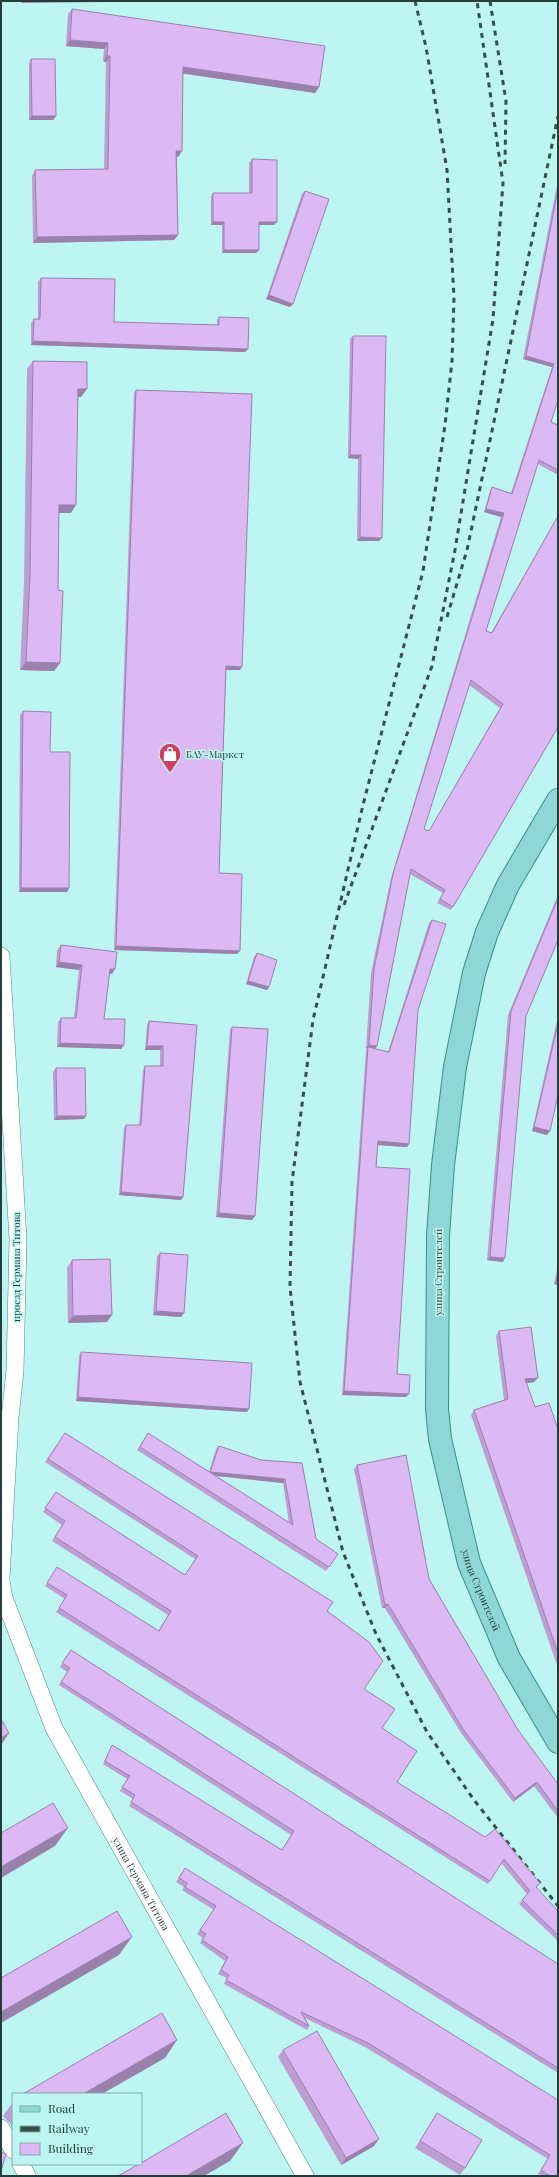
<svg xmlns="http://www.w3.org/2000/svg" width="559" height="2177" font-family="'Playfair Display',serif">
  <rect width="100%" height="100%" fill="#bcf5f1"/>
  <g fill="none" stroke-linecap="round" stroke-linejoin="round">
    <g stroke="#518885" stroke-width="18">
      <g id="minor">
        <path d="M1 956 18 1239 15 1371 10 1418 1 1578"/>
        <path id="s1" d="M1 1581 4 1598 54 1728 305 2176"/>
        <path d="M1 2128 13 2150"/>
        <path d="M21 2164 27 2176"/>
      </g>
    </g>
    <g stroke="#388f8b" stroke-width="24">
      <g id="major">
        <path id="s2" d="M558 800 508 885 487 932 474 973 455 1067 443 1165 438 1236 437 1409 440 1439 469 1563 509 1658 558 1742"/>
      </g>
    </g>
    <use href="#minor" stroke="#fff" stroke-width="17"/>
    <use href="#major" stroke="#8ed7d4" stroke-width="22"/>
    <path stroke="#354f4d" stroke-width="3" stroke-dasharray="5 5" stroke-linecap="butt" d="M415 1 426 47 447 170 454 298 452 361 445 425 423 571 363 805 313 1020 292 1182 290 1287 300 1382 343 1552 376 1634 427 1732 474 1800 558 1906
      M490 1 506 101 505 164
      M447 617 467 550 558 116
      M344 905 432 666 455 550 493 319 503 183 477 1"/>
  </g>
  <path fill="#bd9ed2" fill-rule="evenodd" d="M72 9 319 87 315 93 183 73 182 151 178 157H177L178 235 174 240 33 243 32 176 35 170 104 169 106 62 103 61 104 49 66 46 68 14Z
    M31 59 56 116 53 120H29V63Z
    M252 159 274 225H259V250L256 253H222V225H211V196L213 193H249V163Z
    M558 180V275L551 422 556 424 558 421V475L538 464 486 631 491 633 558 516V727L451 910 437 903 443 893 410 874 377 1046 375 1049 388 1052 429 923 432 920 418 1010 409 1144 407 1147 378 1145 376 1167 397 1374 406 1397 342 1395 366 1051 367 1049 366 1048 371 973 391 878 501 517 484 512 490 491 492 487 511 493 552 367 523 359ZM469 685 500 708 429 831 424 829Z
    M305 191 290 307 266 299 302 194Z
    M41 278 114 322 217 325V320L219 317 245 352 31 345V323L34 319H38V282Z
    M353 336 379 541H357L358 459 348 458 350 339Z
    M33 361 81 397H78L71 513H59L58 590 60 663 54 671 20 670 24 583 27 369Z
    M136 390 240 670H226L219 873 237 954 114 950 134 393Z
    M23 711 50 752 69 888 67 892H19L20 715Z
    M558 895V940L526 1016 503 1262 487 1260 508 1015Z
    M61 945 112 974 109 973 104 1019 124 1045 121 1049 57 1047 58 1022 61 1018H74L79 970 56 967 57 950Z
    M257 953 269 987 267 990 246 984 254 957Z
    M558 1016V1095L547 1135 532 1131Z
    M149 1021 197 1025 183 1197 181 1200 119 1195 124 1128 126 1125H139L143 1070 145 1066H160V1050H145L147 1025Z
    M232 1027 255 1216 252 1220 216 1217 230 1030Z
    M56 1068 84 1119 54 1120 53 1072Z
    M160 1253 184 1313 181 1317 153 1315 157 1256Z
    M72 1260 107 1322 68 1323 67 1268Z
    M558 1265V1285L554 1284Z
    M499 1331 534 1382 527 1383 535 1407 558 1429V1668L471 1415 474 1410 504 1400 496 1336Z
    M81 1352 247 1412 76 1401 79 1356Z
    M65 1433 327 1611 382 1728 397 1782 540 1883 536 1888 558 1911V1941L519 1904 527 1894 501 1863 488 1884 56 1612 65 1599 45 1586 57 1567 158 1631 168 1615 52 1541 62 1525 43 1512 56 1492 185 1575 195 1559 45 1462Z
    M148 1433 209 1472 216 1449 219 1446 261 1460 302 1463 316 1539 338 1554 326 1571 137 1450ZM216 1476 283 1483 289 1523Z
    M357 1465 429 1579 518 1730 558 1784V1818L534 1786 513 1802 461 1733 385 1608H382L354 1469Z
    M71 1650 558 1964V2073L129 1806 133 1799 120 1791 127 1779 103 1764 110 1749 112 1745 282 1850 291 1835 59 1685 67 1672 60 1667Z
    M182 1872 558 2100V2176H542L538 2174 548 2159 365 2047 305 2018 309 2026 307 2030 224 1984 227 1978 218 1974 225 1961 200 1943 203 1938 197 1934 214 1910 182 1890 184 1887 176 1882Z
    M283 2050 374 2146 341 2165 278 2057Z
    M13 2102V2129L10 2123 3 2116Z
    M437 2113 465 2168 460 2175 415 2148Z"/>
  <path fill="#9a81ab" d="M23 1H190L21 3Z
    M70 40 108 43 104 49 66 46Z
    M107 56H110L106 62 103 61Z
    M183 67 319 87 315 93 179 73Z
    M32 116H56L53 120H29Z
    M176 151H182L178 157H172Z
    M213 222H224L222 225H211Z
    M259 222H277L274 225H256Z
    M178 235 174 240 33 243 37 237Z
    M224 250H259L256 253H222Z
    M269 295 293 304 290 307 266 299Z
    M33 341 248 349 245 352 31 345Z
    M526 356 554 364 552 367 523 359Z
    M78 389H87L81 397H72Z
    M350 455H361L358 459 348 458Z
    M59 505H76L71 513H54Z
    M486 509 504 513 501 517 484 512Z
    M360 537 382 538 379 541H357Z
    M26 662 60 663 54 671 20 670Z
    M226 666 242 667 240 670H224Z
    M21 888H69L67 892H19Z
    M116 946 240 951 237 954 114 950Z
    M59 962 82 965 79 970 56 967Z
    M110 969H115L112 974 107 973Z
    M248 981 269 987 267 990 246 984Z
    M60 1043 124 1045 121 1049 57 1047Z
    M369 1045 377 1046 374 1049 368 1047 367 1049 366 1048Z
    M147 1046H163L160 1050H145Z
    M57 1116H86L84 1119 54 1120Z
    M534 1127 550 1131 547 1135 532 1131Z
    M378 1141 409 1144 407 1147 376 1145Z
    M121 1192 183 1197 181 1200 119 1195Z
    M219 1213 255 1216 252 1220 216 1217Z
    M490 1257 505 1258 503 1262 487 1260Z
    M556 1281H558V1285L554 1284Z
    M156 1311 184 1313 181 1317 153 1315Z
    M112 1315 107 1322 68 1323 73 1316Z
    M538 1378 534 1382 522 1384 525 1379Z
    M344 1391 409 1394 406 1397 342 1395Z
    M78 1397 249 1409 247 1412 76 1401Z
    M210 1472 285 1479 283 1483 208 1475Z
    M388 1604 385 1608H382L385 1605Z
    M9 1733 1 1745V1738Z
    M537 1782 534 1786 513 1802 515 1798Z
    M68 1828 55 1846 1 1878V1867Z
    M132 1937 119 1955 1 2023V2012Z
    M177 2040 165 2058 102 2094H83Z
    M379 2139 374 2146 341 2165 346 2158Z
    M243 2143 230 2161 204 2176H186Z"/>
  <path fill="#dcb8f4" stroke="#9a81ab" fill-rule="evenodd" d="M72 9 325 46 319 87 183 67 182 151H176L178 235 37 237 35 170 108 169 110 56H107L108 43 70 40Z
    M31 59H55L56 116H32Z
    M252 159 277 160V222H259V250H224V222H213V193H252Z
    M558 189V400L551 422 557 425 558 422V470L539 460 486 631 492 633 558 516V727L453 907 440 899 445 890 411 869 377 1046 369 1045 374 969 393 874 504 513 486 509 492 487 512 494 554 364 526 356ZM471 680 503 704 429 831 424 829Z
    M305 191 329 199 293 304 269 295Z
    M41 278 115 279 114 322 219 325V317L249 318 248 349 33 341 34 319H40Z
    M353 336H386L382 538 360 537 361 455H350Z
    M33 361 87 362V389H78L76 505H59L58 590 63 591 60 663 26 662 30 575Z
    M136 390 252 394 242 667 226 666 219 873 242 874 240 951 116 946Z
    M23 711 51 712 50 752H70L69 888H21Z
    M558 898V940L526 1016 505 1258 490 1257 511 1011Z
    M432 920 446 924 418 1010 409 1144 378 1141 376 1167 410 1169 397 1374 410 1375 409 1394 344 1391 368 1047 389 1052Z
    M61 945 117 952 115 969H110L104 1019H125L124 1045 60 1043 61 1018H76L82 965 59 962Z
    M257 953 277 960 269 987 248 981Z
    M149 1021 197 1025 183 1197 121 1192 126 1125H141L145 1066H163V1046H147Z
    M558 1024V1095L550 1131 534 1127Z
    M232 1027 268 1029 255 1216 219 1213Z
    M56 1068H85L86 1116H57Z
    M160 1253 188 1255 184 1313 156 1311Z
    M110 1259 112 1315 73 1316 72 1260Z
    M558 1273V1281H556Z
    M531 1327 538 1378 525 1379 535 1407 549 1403 558 1429V1653L474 1410 508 1399 499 1331Z
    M81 1352 252 1363 249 1409 78 1397Z
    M65 1433 333 1602 327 1611 369 1642 383 1661 364 1689 395 1709 382 1728 417 1751 397 1782 485 1837 495 1829 540 1883 536 1887 558 1911V1935L522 1900 530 1891 504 1859 490 1881 59 1608 67 1595 47 1583 57 1567 159 1631 171 1611 55 1537 65 1521 45 1508 56 1492 185 1575 198 1556 48 1459Z
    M148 1433 293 1525 285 1479 210 1472 219 1446 261 1460 302 1463 316 1539 338 1554 329 1567 140 1447Z
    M406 1455 429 1579 518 1730 558 1784V1811L537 1782 515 1798 463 1729 388 1604 385 1605 357 1465Z
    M71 1650 558 1964V2068L131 1802 135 1795 122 1787 130 1776 105 1761 112 1745 282 1850 294 1831 61 1682 70 1668 62 1663Z
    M1 1719 9 1733 1 1738Z
    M53 1803 68 1828 1 1867V1833Z
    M185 1868 558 2100V2176H550L541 2170 550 2155 368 2043 301 2012 309 2026 226 1980 229 1975 221 1970 228 1957 202 1940 206 1934 200 1930 216 1906 185 1887 187 1883 179 1878Z
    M117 1911 132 1937 1 2012V1978Z
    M162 2013 177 2040 83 2094H23Z
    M317 2031 379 2139 346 2158 283 2050Z
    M226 2113 243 2143 186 2176H118L139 2164H141V2163Z
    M437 2113 482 2140 465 2168 420 2141Z
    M1 2152 6 2154 1 2171Z"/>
  <defs>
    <g id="shop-pin" transform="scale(1.15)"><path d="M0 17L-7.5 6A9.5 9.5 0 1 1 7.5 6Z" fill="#cf3f60" stroke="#bcf5f1"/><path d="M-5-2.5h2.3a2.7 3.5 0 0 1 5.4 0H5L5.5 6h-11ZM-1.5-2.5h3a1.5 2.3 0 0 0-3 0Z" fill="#fff"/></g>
  </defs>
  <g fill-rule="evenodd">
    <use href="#shop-pin" x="170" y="754"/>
  </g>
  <g text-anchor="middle" stroke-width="3" stroke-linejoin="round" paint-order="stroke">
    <g font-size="10" fill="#253c3a" stroke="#bcf5f1" text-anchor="start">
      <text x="186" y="758">БАУ-Маркет</text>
    </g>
    <g font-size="10" fill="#253c3a" stroke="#bcf5f1">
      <text transform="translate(16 1267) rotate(-90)" y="4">проезд Германа Титова</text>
      <text transform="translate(438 1272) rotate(-90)" y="4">улица Строителей</text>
      <text dy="4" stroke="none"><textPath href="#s2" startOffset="819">улица Строителей</textPath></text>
      <text dy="4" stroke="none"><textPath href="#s1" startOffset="335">улица Германа Титова</textPath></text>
    </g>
  </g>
  <rect width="559" height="2177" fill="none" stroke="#253c3a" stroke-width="4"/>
  <rect x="12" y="2093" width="130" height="72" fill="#bcf5f1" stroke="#80aba8"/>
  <rect x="20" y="2106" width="20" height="6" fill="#8ed7d4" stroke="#80aba8"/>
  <text x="48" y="2113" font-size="12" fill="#253c3a">Road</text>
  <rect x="20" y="2126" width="20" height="6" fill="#354f4d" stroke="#80aba8"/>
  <text x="48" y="2133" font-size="12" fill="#253c3a">Railway</text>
  <rect x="20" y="2143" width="20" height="12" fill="#dcb8f4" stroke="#80aba8"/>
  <text x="48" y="2153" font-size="12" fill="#253c3a">Building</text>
</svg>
